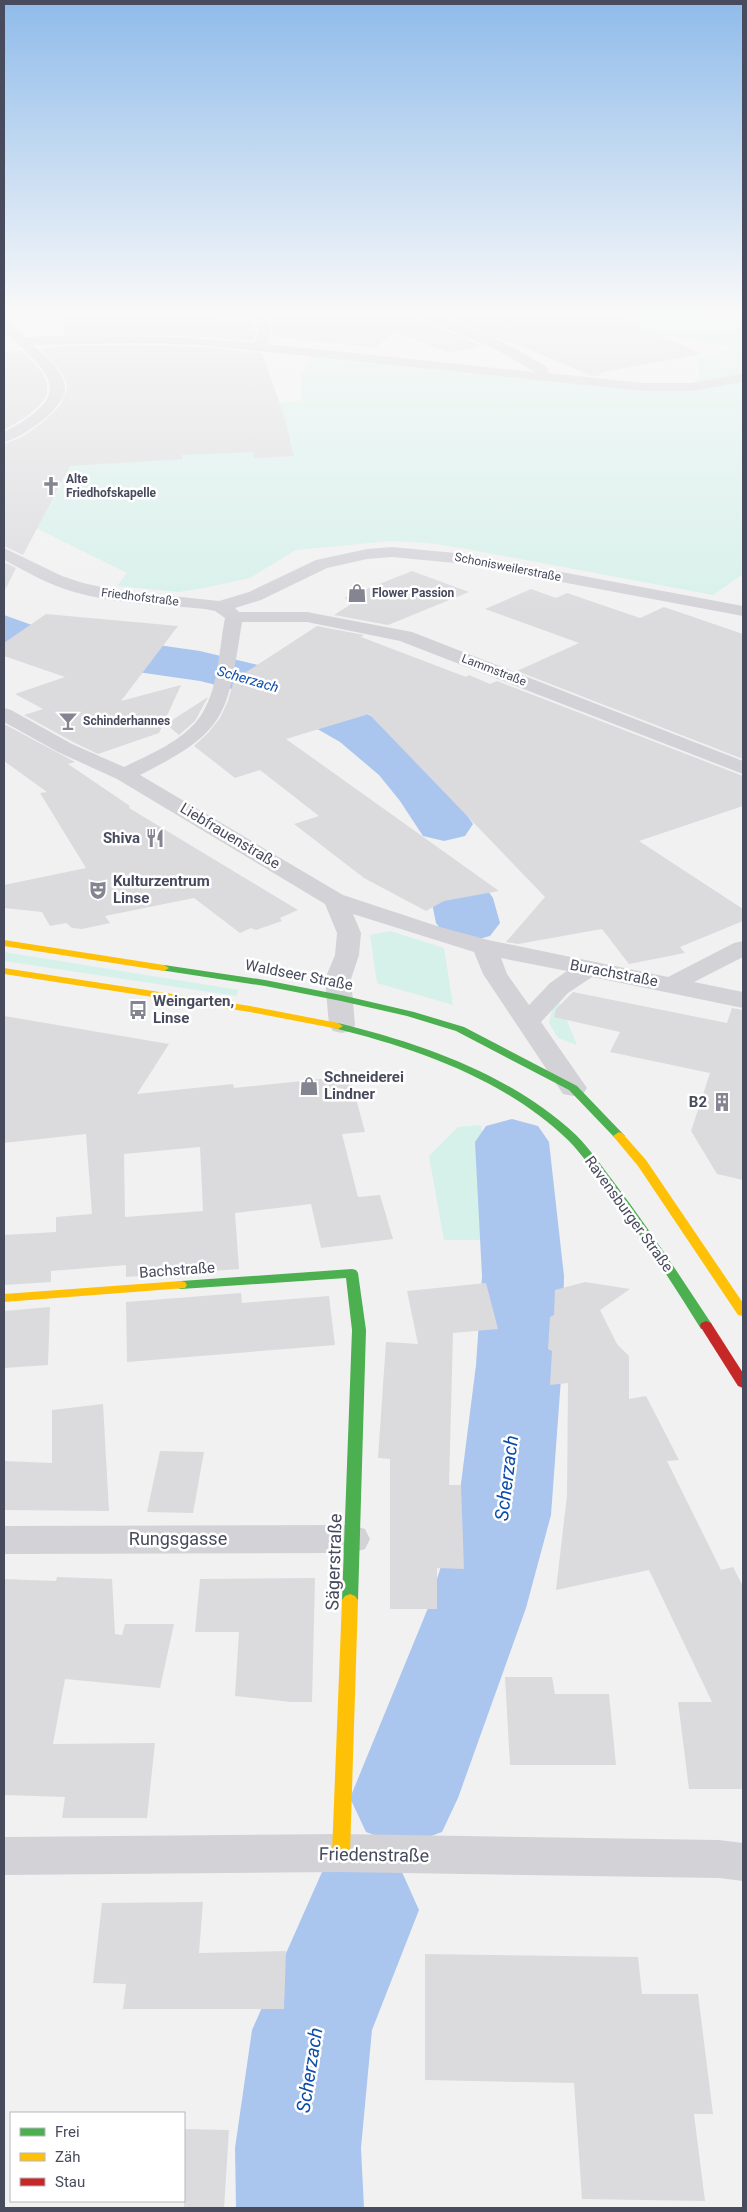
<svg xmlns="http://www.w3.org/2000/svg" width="747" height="2212" font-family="Roboto,sans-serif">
  <rect width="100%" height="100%" fill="#f2f1f1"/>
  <path fill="#d6f0ea" d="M433 314H526L624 322 632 314H711L743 319V574L713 595 461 548 427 543 392 541 296 550 250 578 204 588 179 592 117 586 127 573 34 527 41 493H57L66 476 63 475 67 466 94 465 96 413 302 401 301 376 312 354 691 387 699 376 698 359 732 349 721 345 663 336 558 329 493 340Z
    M390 931 444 948 453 1005 377 983 370 935Z
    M4 952 239 990 236 996 4 961Z
    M559 1001 577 1045 558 1038 549 1023 553 1007Z
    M481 1125 500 1240H444L429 1156 458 1127Z"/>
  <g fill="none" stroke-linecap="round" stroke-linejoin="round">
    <path fill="#abc6ee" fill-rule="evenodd" d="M4 615 32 625 68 632 200 651 296 674 378 720 417 751 443 780 473 824 465 836 444 841 423 836 400 801 379 775 340 742 260 696 200 681 68 662 4 647Z
      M462 879 484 885 493 898 500 923 490 936 468 942 446 936 436 923 431 898 440 885Z
      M512 1119 538 1126 549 1142 564 1276 562 1365 551 1515 526 1608 458 1798 442 1832 404 1846 366 1832 350 1798 428 1608 457 1515 476 1365 482 1276 475 1142 486 1126Z
      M362 1857 402 1872 419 1910 372 2030 361 2148 364 2208H236L235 2148 252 2030 322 1872Z"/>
  </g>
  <path fill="#dbdadd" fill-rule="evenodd" d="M62 314H218L221 324 252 322 256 334 253 341 169 335H65Z
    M271 314H415L418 319 483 346 449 353 395 332 375 348 272 336Z
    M439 314H612L702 354 604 372 598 376H591L510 341 506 342Z
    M137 345 201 347 262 353 284 416 294 456 254 458 253 452 182 455V459L70 466 23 555 4 546V444L22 437 42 423 60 406 67 388 66 381 59 369 40 349 67 346Z
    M22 351 43 373 47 384V394L40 405 26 417 4 430V352Z
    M4 562 16 568 4 592Z
    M412 571 469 592 388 625 334 615 354 602 344 598Z
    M531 589 556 598 567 593 640 618 664 607 743 634V759L517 671 579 643 485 609Z
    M46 614 178 626 121 701 181 685 159 733 98 754 73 742 24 715 43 709 15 694 65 677 4 656V643Z
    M317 626 364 635 361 637 466 677 469 675 490 684 497 681 743 776V806L639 841 743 909V921L680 947 685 953 629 964 602 929 518 944 506 942 545 897 369 714 286 739 499 891 444 901 426 911 364 878 294 824 319 816 260 770 235 778 194 746 208 733 220 718 228 701 234 680Z
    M208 697 195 721 179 735 166 724Z
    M4 724 75 762 68 764 130 806 129 808 298 910 280 918 282 921 256 930 251 928 240 933 194 898 105 916 110 923 82 929 72 928 66 923 50 926 42 912 4 908V885L86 868 40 793 47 792 4 761Z
    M573 992 727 1023 732 1008 743 1010V1180L717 1174 691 1131 710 1073 610 1052 620 1032 554 1017 556 1009Z
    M4 1016 169 1044 137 1094 233 1084 234 1088 350 1076 365 1132 342 1134 358 1197 380 1195 393 1239 321 1248 311 1204 235 1213 239 1269 126 1277V1265L51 1271V1282L4 1285V1235L56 1232V1217L92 1214 86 1134 4 1143ZM200 1147 203 1211 125 1217 124 1154Z
    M585 1282 630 1289 600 1310 617 1344 629 1356V1399L646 1396 679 1460 667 1461 721 1570 733 1567 743 1586V1789H689L678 1702H712L649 1570 556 1590 567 1495 568 1383 550 1385 552 1351 548 1349 550 1317 554 1315 555 1290Z
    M486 1283 498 1329 453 1333 449 1485H461L464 1569 437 1568V1609H390V1459L378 1458 386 1342 418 1344 407 1291Z
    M241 1293 242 1303 329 1296 335 1345 127 1362 126 1302Z
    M50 1307 48 1365 4 1368V1311Z
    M103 1404 109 1511 4 1510V1461L52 1463V1410Z
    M160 1451 204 1452 193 1513 147 1512Z
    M57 1577 112 1579 115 1634 122 1635 125 1624H174L160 1688 65 1679 53 1744 155 1743 147 1818H62L65 1797 4 1795V1579L56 1581Z
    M315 1578 312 1702H291L235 1696 239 1632H195L200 1579Z
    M505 1677H552L555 1694H609L616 1765H510Z
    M203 1902 199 1953 286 1951 284 2009H123L126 1984 93 1983 102 1903Z
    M425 1954 638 1957 642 1994H698L713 2114H694L705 2201 582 2199 574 2083 425 2080Z
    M184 2129 229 2130 224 2208H184Z"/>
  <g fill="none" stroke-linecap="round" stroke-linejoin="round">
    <path fill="#d3d2d7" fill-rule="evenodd" d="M254 314H266L271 332 267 344 535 372 497 350 419 317 417 314H434L507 344 547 367 549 373 643 383H692L743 374V382L692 391H643L201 345 137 343 33 345C44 355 65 372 65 388 65 409 22 438 4 442V432C78 393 51 375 4 331V320L8 321 25 337C102 336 178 335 254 343 261 334 256 324 254 314Z
      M392 547 466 554 743 606V616L466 564 392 557 367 559 327 568 261 600 235 608 239 612H307L412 632 743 761V774L400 641 307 622H242C227 716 228 731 140 775L343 895 440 927 488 940 668 977 734 943 743 941V957L694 982 743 992V1008L592 977 568 993 541 1022 587 1088 583 1094 573 1096 563 1094 483 974 474 952 353 914 361 933 359 955 351 979 355 1025 351 1031 342 1033 333 1031 329 1025 325 979 335 955 337 933 325 904 117 779 58 752 4 722V708L11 710 72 744 124 767C150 754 187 740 203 712 219 685 219 648 225 618L215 611 205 609C162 605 116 604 74 592 49 585 27 572 4 560V548L62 576 83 583 116 590 219 601 249 592 316 560 367 549ZM501 958 567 971 550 983 529 1005 507 974Z
      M352 1525 365 1529 370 1539 365 1549 352 1553 4 1554V1526Z
      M341 1834 719 1840 743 1843V1881L719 1878 341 1872 4 1875V1837Z"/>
    <path fill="#4caf50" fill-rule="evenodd" d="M164 965 265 980 341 995 414 1012 464 1027 577 1086 625 1136 619 1140 615 1138 569 1090 456 1031 407 1016 341 1001 265 986 160 970 159 968 160 966Z
      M338 1023C423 1044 510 1074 576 1135 591 1150 603 1168 616 1185 650 1230 680 1276 711 1323L712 1326 711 1329H701C672 1282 641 1235 608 1191 595 1174 583 1155 568 1140 504 1079 418 1049 334 1028L333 1026 334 1024Z
      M352 1269 356 1270 358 1273 366 1330 358 1600 355 1604 350 1606 345 1604 342 1600 352 1330 346 1278 181 1289 177 1288 175 1285 177 1282 181 1281Z"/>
    <path fill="#ffc107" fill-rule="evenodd" d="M4 940 164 965 169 968 164 971 4 946Z
      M4 968 250 1006 338 1023 343 1026 338 1029 250 1012 4 974Z
      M619 1132 623 1134 646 1160 743 1303V1316L738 1315 638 1166 613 1136Z
      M181 1281 185 1282 187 1285 185 1288 4 1302V1294Z
      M350 1594 355 1596 358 1600 350 1853 347 1859 341 1861 335 1859 332 1853 342 1600 345 1596Z"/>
    <path fill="#c62828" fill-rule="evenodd" d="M706 1321 711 1323 743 1373V1388L738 1386 700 1326 701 1323Z"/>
  </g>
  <linearGradient id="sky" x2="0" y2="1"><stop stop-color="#8fbbea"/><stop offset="0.5" stop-color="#f9f9f9"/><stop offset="1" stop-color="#f9f9f9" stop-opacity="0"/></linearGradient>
  <rect width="747" height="624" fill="url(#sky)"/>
  <defs>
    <g id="church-bare" transform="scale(1.5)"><path d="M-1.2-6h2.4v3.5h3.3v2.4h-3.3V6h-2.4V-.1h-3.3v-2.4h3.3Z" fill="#848591" stroke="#fff" stroke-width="2.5" paint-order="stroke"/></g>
    <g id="shop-bare" transform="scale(1.5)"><path d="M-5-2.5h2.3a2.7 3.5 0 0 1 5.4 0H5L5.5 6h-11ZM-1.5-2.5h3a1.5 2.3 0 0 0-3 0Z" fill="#848591" stroke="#fff" stroke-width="2.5" paint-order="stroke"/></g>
    <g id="bar-bare" transform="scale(1.5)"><path d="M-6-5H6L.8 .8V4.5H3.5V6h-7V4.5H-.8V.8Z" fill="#848591" stroke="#fff" stroke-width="2.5" paint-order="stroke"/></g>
    <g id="restaurant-bare" transform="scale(1.5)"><path d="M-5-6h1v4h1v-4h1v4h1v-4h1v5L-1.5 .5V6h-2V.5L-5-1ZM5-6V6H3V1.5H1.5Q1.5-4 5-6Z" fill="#848591" stroke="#fff" stroke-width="2.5" paint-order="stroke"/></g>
    <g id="theatre-bare" transform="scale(1.5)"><path d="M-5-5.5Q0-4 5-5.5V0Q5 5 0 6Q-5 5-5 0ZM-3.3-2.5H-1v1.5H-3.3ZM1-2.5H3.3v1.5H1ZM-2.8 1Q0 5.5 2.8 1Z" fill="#848591" stroke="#fff" stroke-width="2.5" paint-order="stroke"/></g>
    <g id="bus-bare" transform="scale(1.5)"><path d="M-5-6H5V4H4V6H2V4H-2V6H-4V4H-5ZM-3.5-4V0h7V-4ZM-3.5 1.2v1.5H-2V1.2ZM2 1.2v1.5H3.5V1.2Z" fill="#848591" stroke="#fff" stroke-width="2.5" paint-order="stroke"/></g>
    <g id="building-bare" transform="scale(1.5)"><path d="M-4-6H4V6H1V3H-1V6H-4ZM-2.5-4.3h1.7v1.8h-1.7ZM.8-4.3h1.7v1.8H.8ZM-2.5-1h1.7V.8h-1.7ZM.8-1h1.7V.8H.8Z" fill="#848591" stroke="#fff" stroke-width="2.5" paint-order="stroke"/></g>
  </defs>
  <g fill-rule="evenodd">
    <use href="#church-bare" x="51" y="486"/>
    <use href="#shop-bare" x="357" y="593"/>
    <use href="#bar-bare" x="68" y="721"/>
    <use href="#restaurant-bare" x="155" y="838"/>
    <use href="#theatre-bare" x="98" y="890"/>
    <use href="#bus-bare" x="138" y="1010"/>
    <use href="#shop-bare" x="309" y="1086"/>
    <use href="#building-bare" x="722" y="1102"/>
  </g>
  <g text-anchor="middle" stroke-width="5" stroke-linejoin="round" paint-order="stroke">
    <g font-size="12" font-weight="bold" fill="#484b5e" stroke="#fff" text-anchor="start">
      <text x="66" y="483">Alte<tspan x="66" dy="14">Friedhofskapelle</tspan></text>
      <text x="372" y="597">Flower Passion</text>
      <text x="83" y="725">Schinderhannes</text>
    </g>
    <g font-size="12" fill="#484b5e" stroke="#fff">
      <text transform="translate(508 567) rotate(11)" y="4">Schonisweilerstraße</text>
      <text transform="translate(140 597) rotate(7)" y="4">Friedhofstraße</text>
      <text transform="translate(494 670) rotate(21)" y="4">Lammstraße</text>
    </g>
    <g font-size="14" font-style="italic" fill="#0d4dac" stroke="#fff">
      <text transform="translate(248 679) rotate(16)" y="5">Scherzach</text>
    </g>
    <g font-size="15" fill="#484b5e" stroke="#fff">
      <text transform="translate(230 836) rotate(31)" y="5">Liebfrauenstraße</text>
      <text transform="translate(614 973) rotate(11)" y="5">Burachstraße</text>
      <text transform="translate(299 975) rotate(11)" y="5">Waldseer Straße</text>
      <text transform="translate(629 1214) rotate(54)" y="5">Ravensburger Straße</text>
      <text transform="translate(177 1270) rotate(-4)" y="5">Bachstraße</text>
    </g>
    <g font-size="15" font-weight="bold" fill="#484b5e" stroke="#fff" text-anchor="start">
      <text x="140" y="843" text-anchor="end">Shiva</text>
      <text x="113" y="886">Kulturzentrum<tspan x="113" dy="17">Linse</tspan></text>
      <text x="153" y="1006">Weingarten,<tspan x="153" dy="17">Linse</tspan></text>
      <text x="324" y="1082">Schneiderei<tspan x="324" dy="17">Lindner</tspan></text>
      <text x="707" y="1107" text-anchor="end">B2</text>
    </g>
    <g font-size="18" fill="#484b5e" stroke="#fff">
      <text x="178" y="1545">Rungsgasse</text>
      <text transform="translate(334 1562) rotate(-88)" y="6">Sägerstraße</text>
      <text transform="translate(374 1855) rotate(1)" y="6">Friedenstraße</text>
    </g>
    <g font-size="19" font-style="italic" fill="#0d4dac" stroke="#fff">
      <text transform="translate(506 1478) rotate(-83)" y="7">Scherzach</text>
      <text transform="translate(309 2070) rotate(-81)" y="7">Scherzach</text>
    </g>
  </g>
  <rect width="747" height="2212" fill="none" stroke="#484b5e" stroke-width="10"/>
  <rect x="10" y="2112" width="175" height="90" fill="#ffffff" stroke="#b6b7bf"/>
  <rect x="20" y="2128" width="25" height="8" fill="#4caf50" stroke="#b6b7bf"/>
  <text x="55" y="2137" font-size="15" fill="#484b5e">Frei</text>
  <rect x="20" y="2153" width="25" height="8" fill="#ffc107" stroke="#b6b7bf"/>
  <text x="55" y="2162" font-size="15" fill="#484b5e">Zäh</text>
  <rect x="20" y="2178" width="25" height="8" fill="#c62828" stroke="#b6b7bf"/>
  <text x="55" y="2187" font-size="15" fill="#484b5e">Stau</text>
</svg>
